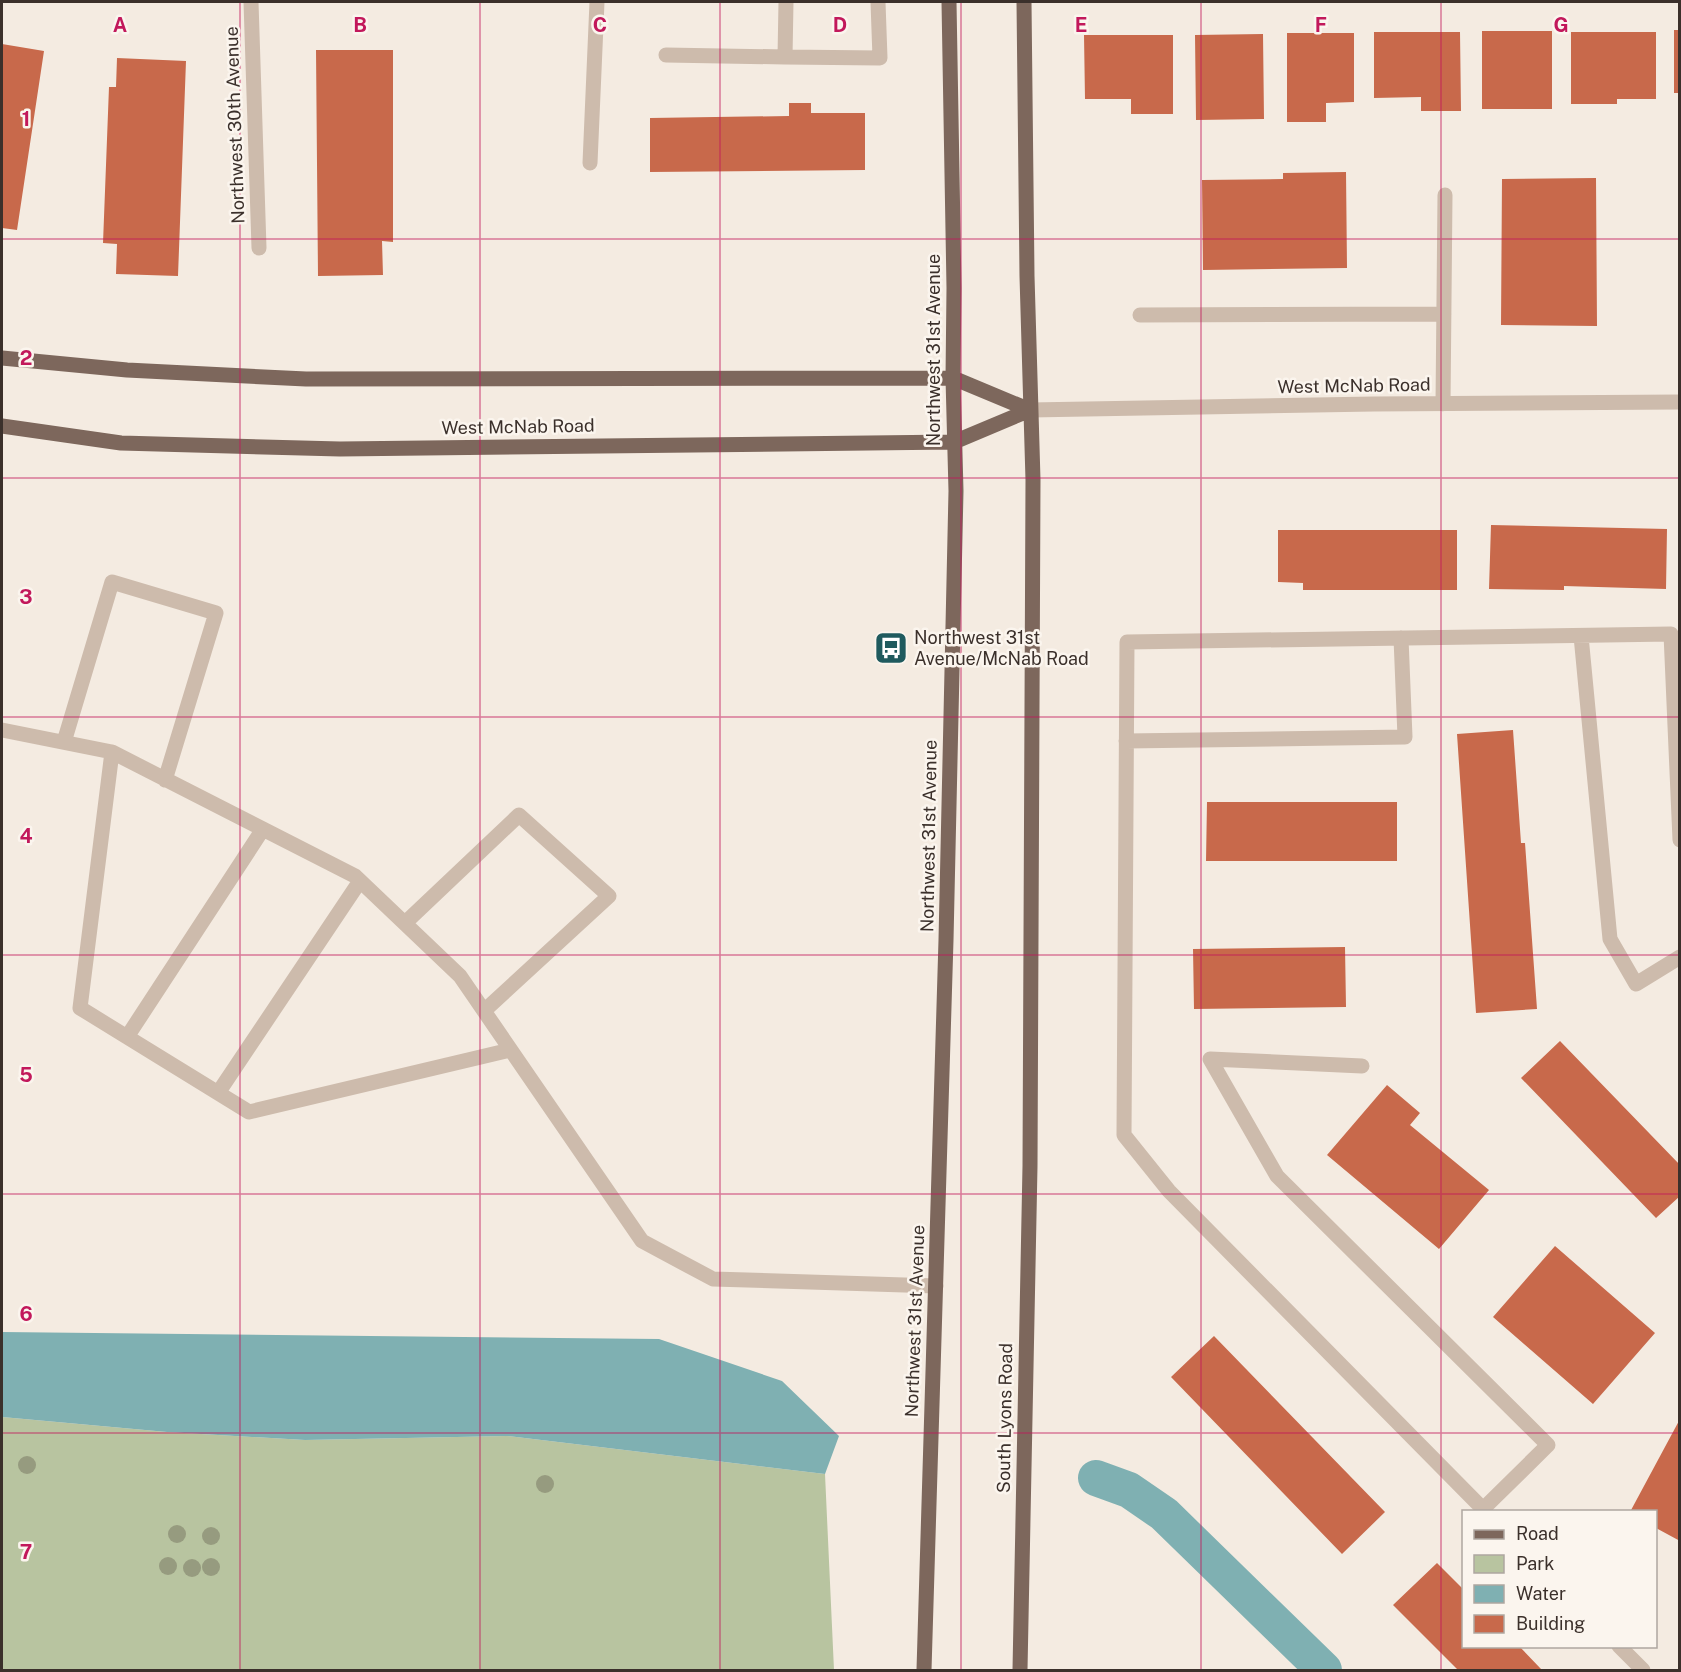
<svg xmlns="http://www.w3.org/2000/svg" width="1681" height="1672" font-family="'Public Sans',sans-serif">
  <rect width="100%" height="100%" fill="#f4ebe1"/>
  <path fill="#b8c4a0" d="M2 1417 167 1432 305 1440 507 1436 825 1474 834 1670H2Z"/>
  <path fill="#7fb0b2" d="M2 1332 659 1339 782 1381 839 1436 825 1474 507 1436 305 1440 167 1432 2 1417Z"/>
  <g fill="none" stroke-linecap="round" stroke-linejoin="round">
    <path stroke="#7fb0b2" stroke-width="36" d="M1096 1478 1129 1490 1164 1514 1324 1670"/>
  </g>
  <path fill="#c8694b" d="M1674 30H1680V93H1674Z
    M1482 31H1552V109H1482Z
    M1374 32H1460L1461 111H1421V97L1374 98Z
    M1571 32H1656V99H1617V104H1571Z
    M1287 33H1354V102L1326 103V122H1287Z
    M1263 34 1264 119 1196 120 1195 35Z
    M1084 35H1173V114H1131V99H1085Z
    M2 44 44 51 17 230 2 228Z
    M316 50H393V242L382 241 383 275 318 276Z
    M117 58 186 61 178 276 116 274 117 244 103 243 109 87H116Z
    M789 103H811V113H865V170L650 172V118L789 116Z
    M1346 172 1347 268 1203 270 1202 180 1283 179V173Z
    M1596 178 1597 326 1501 325 1502 179Z
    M1491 525 1667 529 1666 589 1564 586V590L1489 589Z
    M1278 530H1457V590H1303V583L1278 582Z
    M1513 730 1521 843H1525L1537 1009 1476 1013 1457 734Z
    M1207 802H1397V861H1206Z
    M1345 947 1346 1007 1194 1009 1193 949Z
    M1560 1041 1680 1165V1196L1656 1218 1521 1078Z
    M1387 1085 1420 1113 1410 1125 1489 1190 1439 1249 1327 1155Z
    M1555 1246 1655 1333 1593 1404 1493 1317Z
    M1214 1336 1385 1512 1342 1554 1171 1377Z
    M1680 1419V1541L1656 1528V1512H1630Z
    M1437 1563 1464 1590V1646H1519L1541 1669 1540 1670H1458L1393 1605Z"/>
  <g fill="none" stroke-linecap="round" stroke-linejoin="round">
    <path stroke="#cdbbac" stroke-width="15" d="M251 2 259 248
      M666 55 785 57 786 2
      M785 57 880 58 878 2
      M590 163 597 2
      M1140 315 1444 314
      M1443 404 1445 195
      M1030 410 1374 404 1680 402
      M1581 636 1610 939 1636 984 1680 957
      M2 730 112 752 355 876 460 976 642 1241 713 1279 936 1286
      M1126 741 1405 737 1401 638
      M64 742 112 582 216 613 165 780
      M112 752 80 1008 249 1112 510 1050
      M405 923 519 815 609 896 484 1011
      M127 1037 263 829
      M1362 1066 1210 1059 1277 1176 1548 1445 1483 1509
      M218 1093 360 881
      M1486 1512 1169 1191 1124 1135 1127 642 1671 634 1680 840
      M1619 1646 1643 1670"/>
    <path stroke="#7d675c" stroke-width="15" d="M2 358 127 370 306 379 953 378 1030 410
      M2 426 121 443 340 449 954 442 1030 410
      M924 1670 946 940 956 491 953 378 954 288 949 2
      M1020 1670 1030 1166 1033 480 1027 276 1024 2"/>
  </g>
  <g fill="#969b7f">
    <circle cx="27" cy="1465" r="9"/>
    <circle cx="545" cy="1484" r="9"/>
    <circle cx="177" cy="1534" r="9"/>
    <circle cx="211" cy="1536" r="9"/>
    <circle cx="168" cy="1566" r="9"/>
    <circle cx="211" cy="1567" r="9"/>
    <circle cx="192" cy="1568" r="9"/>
  </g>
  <path fill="none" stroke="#c2185b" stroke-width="1.5" stroke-opacity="0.55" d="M240 2V1670M480 2V1670M720 2V1670M961 2V1670M1201 2V1670M1441 2V1670M2 239H1680M2 478H1680M2 717H1680M2 955H1680M2 1194H1680M2 1433H1680"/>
  <defs>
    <g id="bus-square" transform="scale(1.725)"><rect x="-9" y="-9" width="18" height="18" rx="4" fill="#1f5a5e" stroke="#fbf5ee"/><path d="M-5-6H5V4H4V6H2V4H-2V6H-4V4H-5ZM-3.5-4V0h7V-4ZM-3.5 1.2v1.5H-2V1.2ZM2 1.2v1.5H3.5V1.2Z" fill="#fff"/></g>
  </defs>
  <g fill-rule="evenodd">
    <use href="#bus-square" x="891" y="648"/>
  </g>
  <g text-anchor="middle" stroke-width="5" stroke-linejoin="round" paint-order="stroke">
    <g font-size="18" fill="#3b302b" stroke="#fbf5ee">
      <text transform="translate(235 125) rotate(-92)" y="6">Northwest 30th Avenue</text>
      <text transform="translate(934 350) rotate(-90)" y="6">Northwest 31st Avenue</text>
      <text transform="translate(1354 386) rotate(-1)" y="6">West McNab Road</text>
      <text transform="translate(518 427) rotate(-1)" y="6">West McNab Road</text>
      <text transform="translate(929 836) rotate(-89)" y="6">Northwest 31st Avenue</text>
      <text transform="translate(915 1321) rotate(-88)" y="6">Northwest 31st Avenue</text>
      <text transform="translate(1005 1418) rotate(-89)" y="6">South Lyons Road</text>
    </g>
    <g font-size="18" fill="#3b302b" stroke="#fbf5ee" text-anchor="start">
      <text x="914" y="644">Northwest 31st<tspan x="914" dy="21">Avenue/McNab Road</tspan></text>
    </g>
  </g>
  <g font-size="20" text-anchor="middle" font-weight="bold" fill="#c2185b" stroke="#fbf5ee" stroke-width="5" stroke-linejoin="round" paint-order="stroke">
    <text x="120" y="32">A</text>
    <text x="360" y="32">B</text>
    <text x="600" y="32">C</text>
    <text x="840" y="32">D</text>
    <text x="1081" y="32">E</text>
    <text x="1321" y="32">F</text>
    <text x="1561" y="32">G</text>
    <text x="26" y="126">1</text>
    <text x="26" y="365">2</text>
    <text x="26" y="604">3</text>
    <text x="26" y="843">4</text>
    <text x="26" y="1082">5</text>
    <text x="26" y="1321">6</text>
    <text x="26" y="1559">7</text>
  </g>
  <rect width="1681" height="1672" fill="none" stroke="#3b302b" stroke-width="6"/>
  <rect x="1462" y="1510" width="195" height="138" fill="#fbf5ee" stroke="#aea6a0" stroke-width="1.5"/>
  <rect x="1474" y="1530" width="30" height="9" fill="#7d675c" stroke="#aea6a0" stroke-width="1.5"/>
  <text x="1516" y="1540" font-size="18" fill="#3b302b">Road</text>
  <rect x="1474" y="1555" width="30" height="18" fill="#b8c4a0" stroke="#aea6a0" stroke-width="1.5"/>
  <text x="1516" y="1570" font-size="18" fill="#3b302b">Park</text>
  <rect x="1474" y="1585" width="30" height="18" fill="#7fb0b2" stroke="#aea6a0" stroke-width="1.5"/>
  <text x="1516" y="1600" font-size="18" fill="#3b302b">Water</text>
  <rect x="1474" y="1615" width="30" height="18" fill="#c8694b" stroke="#aea6a0" stroke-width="1.5"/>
  <text x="1516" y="1630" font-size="18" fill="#3b302b">Building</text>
</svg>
